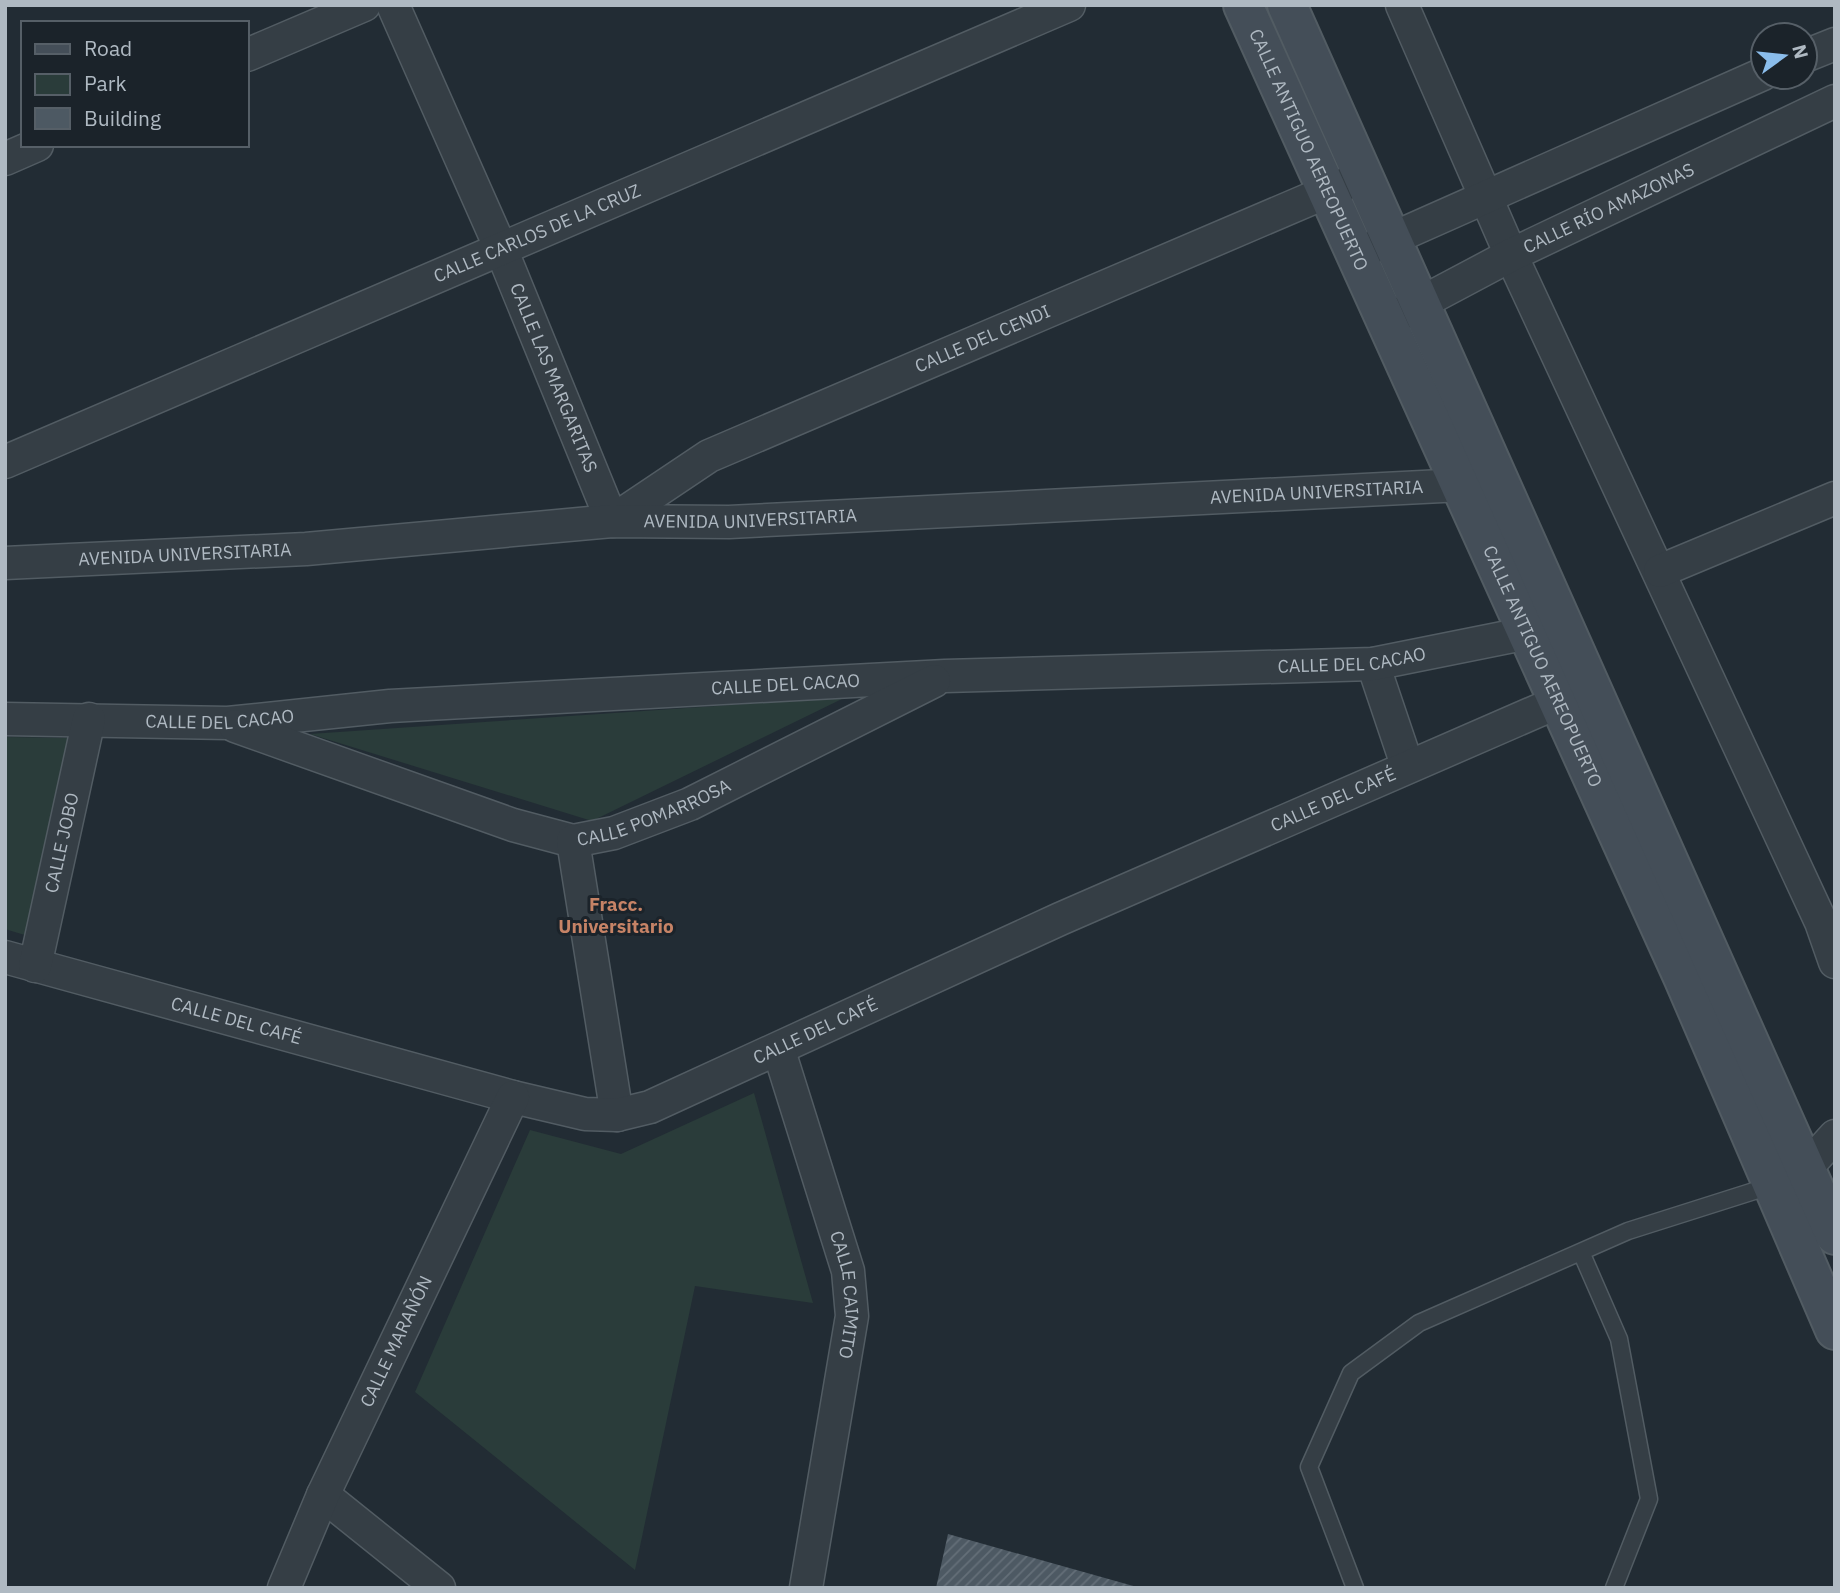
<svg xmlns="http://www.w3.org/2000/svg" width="1840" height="1593" font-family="'IBM Plex Sans',sans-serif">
  <defs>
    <pattern id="building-hatch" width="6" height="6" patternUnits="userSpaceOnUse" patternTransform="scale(1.75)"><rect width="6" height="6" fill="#4d5963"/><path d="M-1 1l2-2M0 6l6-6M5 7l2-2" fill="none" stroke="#646f78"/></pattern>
  </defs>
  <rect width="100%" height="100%" fill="#222c34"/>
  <path fill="#2a3c3a" d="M846 697 592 821 310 734Z
    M5 737 69 738 28 936 5 929Z
    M754 1093 813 1303 695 1286 635 1570 415 1392 530 1130 621 1154Z"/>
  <path fill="url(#building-hatch)" d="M948 1534 1137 1587V1588H936Z"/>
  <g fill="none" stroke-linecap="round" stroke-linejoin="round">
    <g stroke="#525c63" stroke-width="19">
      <path id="service" d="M1581 1252 1619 1339 1649 1499 1614 1588
        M1355 1588 1309 1467 1351 1373 1419 1323 1628 1231 1773 1185"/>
    </g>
    <g stroke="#525c63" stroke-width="35">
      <g id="minor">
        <path id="s1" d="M393 5 501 249 612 521 709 456 1350 182"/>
        <path d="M1402 5 1511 255 1821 922 1835 962"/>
        <path d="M247 55 364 5"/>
        <path d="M1805 56 1835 44"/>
        <path d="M5 159 37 145"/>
        <path d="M1371 248 1763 74"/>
        <path id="s2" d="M1400 314 1511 255 1835 101"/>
        <path id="s3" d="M5 462 1069 5"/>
        <path id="s4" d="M5 563 306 549 612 521 729 522 1462 485 1481 477"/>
        <path d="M1660 571 1835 498"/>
        <path d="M1373 664 1407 765"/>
        <path id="s5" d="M5 719 228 723 390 706 945 676 1373 664 1528 633 1548 624"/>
        <path id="s6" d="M235 726 513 825 573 841 614 833 690 804 934 681"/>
        <path d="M573 841 617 1115"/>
        <path id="s7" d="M5 957 513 1097 585 1114 617 1115 650 1107 1060 919 1581 692"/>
        <path id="s8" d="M35 966 89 719"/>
        <path id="s9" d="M779 1051 848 1271 852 1316 806 1588"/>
        <path d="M1787 1178 1805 1169 1835 1136"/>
        <path d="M323 1495 439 1588"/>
        <path id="s10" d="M284 1588 323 1495 513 1097"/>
      </g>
    </g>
    <g stroke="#525c63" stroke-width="42">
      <g id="secondary">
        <path id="s11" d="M1243 5 1683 977 1835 1330"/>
        <path d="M1287 5 1835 1235"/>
      </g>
    </g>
    <use href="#service" stroke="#353e45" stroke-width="16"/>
    <use href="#minor" stroke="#353e45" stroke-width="32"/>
    <use href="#secondary" stroke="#444e58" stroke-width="38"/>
  </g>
  <g text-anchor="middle" stroke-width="6" stroke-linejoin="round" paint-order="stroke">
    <g font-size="18" fill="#afb9c2" stroke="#1b232a">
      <text dy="6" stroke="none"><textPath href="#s11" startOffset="159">CALLE ANTIGUO AEREOPUERTO</textPath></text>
      <text dy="6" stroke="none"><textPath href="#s2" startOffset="234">CALLE RÍO AMAZONAS</textPath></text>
      <text dy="6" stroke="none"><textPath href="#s3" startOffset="579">CALLE CARLOS DE LA CRUZ</textPath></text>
      <text dy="6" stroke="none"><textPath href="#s1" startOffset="975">CALLE DEL CENDI</textPath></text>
      <text dy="6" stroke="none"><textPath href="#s1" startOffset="406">CALLE LAS MARGARITAS</textPath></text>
      <text dy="6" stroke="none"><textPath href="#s4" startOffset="1314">AVENIDA UNIVERSITARIA</textPath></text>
      <text dy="6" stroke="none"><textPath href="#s4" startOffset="747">AVENIDA UNIVERSITARIA</textPath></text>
      <text dy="6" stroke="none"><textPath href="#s4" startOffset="180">AVENIDA UNIVERSITARIA</textPath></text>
      <text dy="6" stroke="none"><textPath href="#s5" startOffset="1349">CALLE DEL CACAO</textPath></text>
      <text dy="6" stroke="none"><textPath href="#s11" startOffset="726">CALLE ANTIGUO AEREOPUERTO</textPath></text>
      <text dy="6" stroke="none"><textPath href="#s5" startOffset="782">CALLE DEL CACAO</textPath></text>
      <text dy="6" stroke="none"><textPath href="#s5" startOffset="215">CALLE DEL CACAO</textPath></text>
      <text dy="6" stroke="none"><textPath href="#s7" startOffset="1416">CALLE DEL CAFÉ</textPath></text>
      <text dy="6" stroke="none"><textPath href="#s6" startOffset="443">CALLE POMARROSA</textPath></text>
      <text dy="6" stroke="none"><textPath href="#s8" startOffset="126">CALLE JOBO</textPath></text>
      <text dy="6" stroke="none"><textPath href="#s7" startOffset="240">CALLE DEL CAFÉ</textPath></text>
      <text dy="6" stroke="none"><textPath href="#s7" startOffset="849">CALLE DEL CAFÉ</textPath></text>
      <text dy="6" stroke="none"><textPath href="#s9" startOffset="254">CALLE CAIMITO</textPath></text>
      <text dy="6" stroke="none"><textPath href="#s10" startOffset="271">CALLE MARAÑÓN</textPath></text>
    </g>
    <g font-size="19" font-weight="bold" fill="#c68366" stroke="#1b232a">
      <text x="616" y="911">Fracc.<tspan x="616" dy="22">Universitario</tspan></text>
    </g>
  </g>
  <rect width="1840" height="1593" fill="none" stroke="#afb9c2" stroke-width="14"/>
  <rect x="21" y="21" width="228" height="126" fill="#1b232a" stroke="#565f67" stroke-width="2"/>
  <rect x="35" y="44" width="35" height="10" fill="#444e58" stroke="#565f67" stroke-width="2"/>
  <text x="84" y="56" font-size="21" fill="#afb9c2">Road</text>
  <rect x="35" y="74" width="35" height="21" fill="#2a3c3a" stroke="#565f67" stroke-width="2"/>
  <text x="84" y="91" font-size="21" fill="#afb9c2">Park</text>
  <rect x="35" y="108" width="35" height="21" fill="#4d5963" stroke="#565f67" stroke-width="2"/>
  <text x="84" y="126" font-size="21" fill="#afb9c2">Building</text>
  <g transform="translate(1784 56) rotate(75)"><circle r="33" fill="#1b232a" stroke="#565f67" stroke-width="2"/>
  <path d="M0-5L12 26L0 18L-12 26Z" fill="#8bbdeb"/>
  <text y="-10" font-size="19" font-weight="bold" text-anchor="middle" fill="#afb9c2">N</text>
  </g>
</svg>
